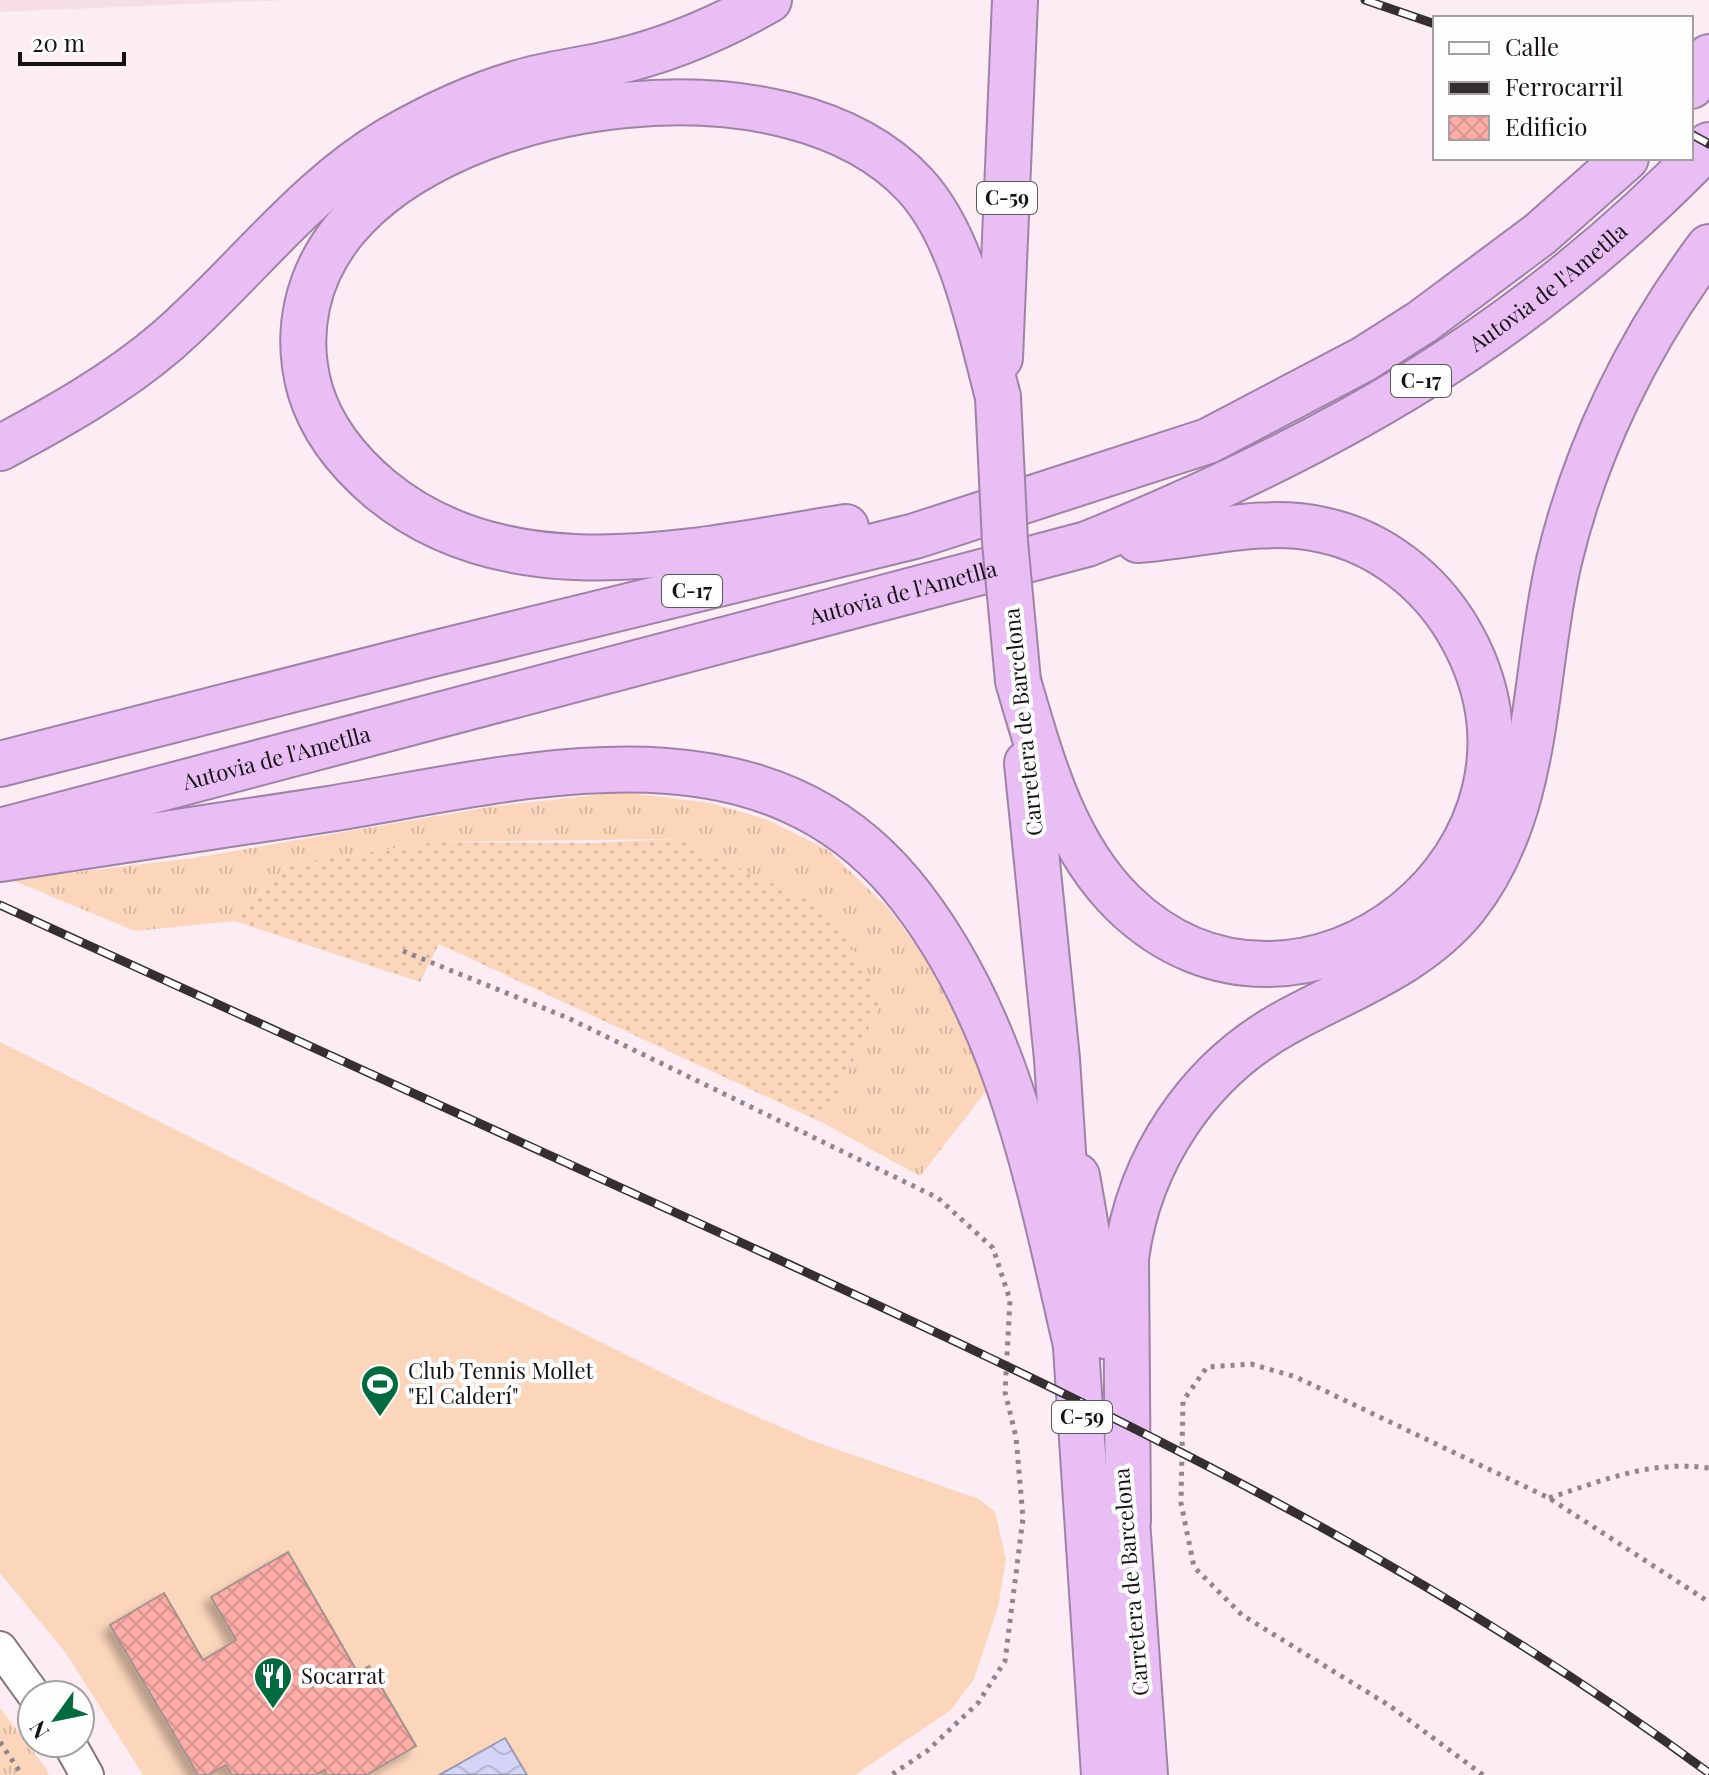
<svg xmlns="http://www.w3.org/2000/svg" width="1709" height="1775" font-family="'Playfair Display',serif">
  <defs>
    <pattern id="grass-tufts" width="24" height="20" patternUnits="userSpaceOnUse" patternTransform="scale(2)"><rect width="24" height="20" fill="#fcd6bb"/><path d="M3 7l-1-3M5 7V3M7 7l1-3M15 17l-1-3M17 17v-4M19 17l1-3" fill="none" stroke="#d7b7a0"/></pattern>
    <pattern id="garden-dots" width="8" height="8" patternUnits="userSpaceOnUse" patternTransform="scale(2)"><rect width="8" height="8" fill="#fcd6bb"/><path d="M2 2h.1M6 6h.1" fill="none" stroke="#d7b7a0" stroke-width="1.8" stroke-linecap="round"/></pattern>
    <pattern id="water-waves" width="16" height="10" patternUnits="userSpaceOnUse" patternTransform="scale(2)"><rect width="16" height="10" fill="#d4d4f7"/><path d="M0 5q4-4 8 0t8 0" fill="none" stroke="#b5b5d3"/></pattern>
    <pattern id="building-cross-hatch" width="8" height="8" patternUnits="userSpaceOnUse" patternTransform="scale(2)"><rect width="8" height="8" fill="#fdaca6"/><path d="M0 0l8 8M0 8l8-8" fill="none" stroke="#d8938e"/></pattern>
    <filter id="shadow"><feDropShadow dx="-7" dy="7" stdDeviation="4" flood-color="#0004"/></filter>
  </defs>
  <rect width="100%" height="100%" fill="#fcecf3"/>
  <path fill="#f5dee8" d="M0 0H287L0 12Z"/>
  <path fill="url(#grass-tufts)" d="M622 792 710 803 766 819 828 850 887 907 941 978 988 1089 920 1176 823 1123 880 1005 676 839 433 842 287 865 234 921 135 931 12 880 193 858 489 807Z
    M0 1708 45 1767 49 1775H0Z"/>
  <path fill="url(#garden-dots)" d="M676 839 815 903 843 932 872 980 880 1005 823 1123 439 944 420 982 234 921 287 865 433 842 591 843Z"/>
  <path fill="#fcd6bb" d="M0 1042 707 1395 813 1441 979 1499 995 1512 1006 1559 998 1607 974 1679 951 1710 855 1775H143L66 1653 0 1573Z"/>
  <path fill="url(#water-waves)" stroke="#9b9ab3" stroke-width="2" d="M505 1738 527 1775H439Z"/>
  <path fill="url(#building-cross-hatch)" stroke="#a29391" stroke-width="2" filter="url(#shadow)" d="M288 1552 358 1673 369 1666 416 1746 366 1775H327L324 1770 316 1775H232L226 1765 208 1775H198L110 1625 164 1593 203 1660 236 1640 211 1597Z"/>
  <g fill="none" stroke-linecap="round" stroke-linejoin="round">
    <g stroke="#83757a" stroke-width="36">
      <path id="street" d="M0 1648 34 1695
        M69 1743 87 1775"/>
    </g>
    <g stroke="#9f82a6" stroke-width="48">
      <g id="highway">
        <path d="M1691 86 1709 57"/>
        <path d="M1000 358 1015 0"/>
        <path d="M0 448C58 417 117 384 167 341 243 275 304 190 391 139 431 116 474 96 518 83 547 74 577 71 607 64 664 52 718 29 769 0"/>
        <path d="M846 527C694 551 510 597 380 489 348 462 322 430 310 390 294 332 307 275 345 229 458 93 789 49 915 185 963 237 980 329 998 397"/>
        <path d="M1018 681C1041 759 1063 844 1123 903 1300 1076 1587 848 1458 630 1429 581 1380 542 1323 530 1261 516 1200 536 1138 540"/>
        <path d="M1027 763 1057 1059 1067 1213"/>
        <path d="M0 764 436 653 915 536 1208 441 1364 359 1422 322 1540 234 1626 158"/>
        <path id="s1" d="M0 831 1087 544C1329 446 1526 336 1709 145"/>
        <path d="M0 859C110 842 219 826 329 809 520 778 754 710 900 883 1008 1012 1039 1186 1076 1345"/>
        <path d="M1077 1176 1105 1336"/>
        <path d="M1074 1317 1104 1775"/>
        <path d="M1125 1492 1145 1775"/>
        <path d="M1128 1520 1126 1258C1139 1160 1198 1071 1285 1023 1348 988 1418 965 1465 907 1542 809 1532 677 1559 561 1586 448 1639 340 1709 247"/>
      </g>
    </g>
    <path stroke="#91868b" stroke-width="5" stroke-dasharray="4 6" stroke-linecap="butt" d="M403 951 568 1018 938 1198 993 1248 1010 1300 1005 1392 1016 1437 1023 1518 1005 1661 978 1703 927 1751 891 1775
      M1549 1498C1605 1480 1649 1460 1709 1468
      M0 1742 22 1775
      M1483 1775 1390 1706 1242 1615 1194 1567 1181 1503 1183 1401 1207 1367 1251 1364 1296 1377 1549 1498 1709 1602"/>
    <use href="#street" stroke="#fff" stroke-width="32"/>
    <use href="#highway" stroke="#e8bef5" stroke-width="44"/>
    <g stroke="#362f32" stroke-width="9">
      <path id="rail" d="M1365 0 1435 24
        M1691 134 1709 144
        M0 905C243 1016 486 1126 729 1237 1067 1391 1409 1551 1709 1773"/>
    </g>
    <use href="#rail" stroke="#fefefe" stroke-width="6" stroke-dasharray="18" stroke-linecap="butt"/>
    <g stroke="#9f82a6" stroke-width="48" stroke-linecap="butt">
      <path id="highway-bridge" d="M998 397 1005 542 1018 681"/>
    </g>
    <use href="#highway-bridge" stroke="#e8bef5" stroke-width="44"/>
  </g>
  <defs>
    <g id="stadium-pin" transform="scale(2)"><path d="M0 17L-7.5 6A9.5 9.5 0 1 1 7.5 6Z" fill="#026a3f" stroke="#fefefe"/><path d="M0-5a6.5 5 0 1 0 0 10a6.5 5 0 1 0 0-10ZM-3.5-1.8h7v3.6h-7Z" fill="#fff"/></g>
    <g id="restaurant-pin" transform="scale(2)"><path d="M0 17L-7.5 6A9.5 9.5 0 1 1 7.5 6Z" fill="#026a3f" stroke="#fefefe"/><path d="M-5-6h1v4h1v-4h1v4h1v-4h1v5L-1.5 .5V6h-2V.5L-5-1ZM5-6V6H3V1.5H1.5Q1.5-4 5-6Z" fill="#fff"/></g>
  </defs>
  <g fill-rule="evenodd">
    <use href="#stadium-pin" x="380" y="1384"/>
    <use href="#restaurant-pin" x="273" y="1676"/>
  </g>
  <g text-anchor="middle" stroke-width="8" stroke-linejoin="round" paint-order="stroke">
    <g fill="#fefefe" stroke="#5c595a" stroke-width="2">
      <rect x="977" y="182" width="60" height="32" rx="6"/>
      <rect x="1391" y="365" width="60" height="32" rx="6"/>
      <rect x="662" y="575" width="60" height="32" rx="6"/>
      <rect x="1052" y="1401" width="60" height="32" rx="6"/>
    </g>
    <g font-size="20" font-weight="bold" fill="#171214">
      <text x="1007" y="205">C-59</text>
      <text x="1421" y="388">C-17</text>
      <text x="692" y="598">C-17</text>
      <text x="1082" y="1424">C-59</text>
    </g>
    <g font-size="22" fill="#171214" stroke="#fefefe">
      <text dy="8" stroke="none"><textPath href="#s1" startOffset="1654">Autovia de l'Ametlla</textPath></text>
      <text dy="8" stroke="none"><textPath href="#s1" startOffset="934">Autovia de l'Ametlla</textPath></text>
      <text transform="translate(1023 722) rotate(-96)" y="8">Carretera de Barcelona</text>
      <text dy="8" stroke="none"><textPath href="#s1" startOffset="286">Autovia de l'Ametlla</textPath></text>
      <text transform="translate(1131 1582) rotate(-95)" y="8">Carretera de Barcelona</text>
    </g>
    <g font-size="22" fill="#171214" stroke="#fefefe" text-anchor="start">
      <text x="408" y="1379">Club Tennis Mollet<tspan x="408" dy="25">"El Calderí"</tspan></text>
      <text x="301" y="1684">Socarrat</text>
    </g>
  </g>
  <rect x="1433" y="16" width="260" height="144" fill="#fefefe" stroke="#a2a0a0" stroke-width="2"/>
  <rect x="1449" y="42" width="40" height="12" fill="#ffffff" stroke="#a2a0a0" stroke-width="2"/>
  <text x="1505" y="56" font-size="24" fill="#171214">Calle</text>
  <rect x="1449" y="82" width="40" height="12" fill="#362f32" stroke="#a2a0a0" stroke-width="2"/>
  <text x="1505" y="96" font-size="24" fill="#171214">Ferrocarril</text>
  <rect x="1449" y="116" width="40" height="24" fill="url(#building-cross-hatch)" stroke="#a2a0a0" stroke-width="2"/>
  <text x="1505" y="136" font-size="24" fill="#171214">Edificio</text>
  <g transform="translate(56 1719) rotate(237)"><circle r="38" fill="#fefefe" stroke="#a2a0a0" stroke-width="2"/>
  <path d="M0-6L14 30L0 20L-14 30Z" fill="#026a3f"/>
  <text y="-12" font-size="22" font-weight="bold" text-anchor="middle" fill="#171214">N</text>
  </g>
  <path d="M20 52v12h104v-12" fill="none" stroke="#171214" stroke-width="4"/>
  <text x="32" y="52" font-size="24" fill="#171214" stroke="#fefefe" stroke-width="6" paint-order="stroke">20 m</text>
</svg>
